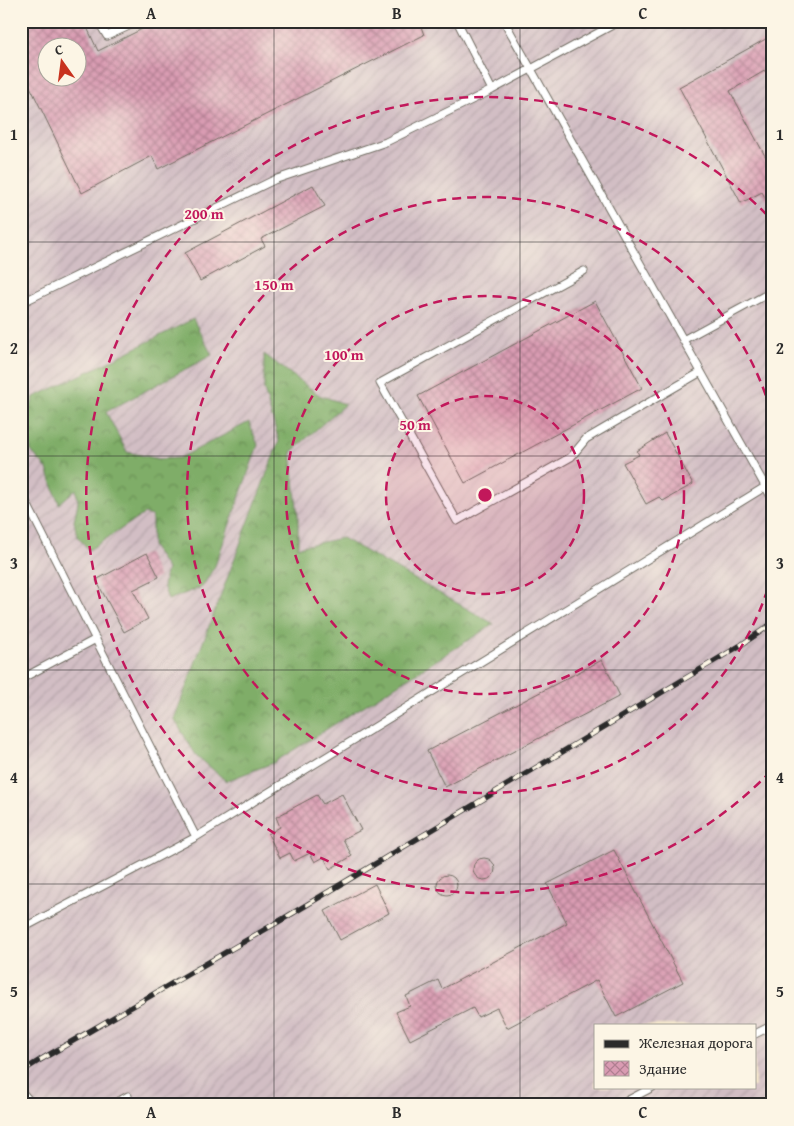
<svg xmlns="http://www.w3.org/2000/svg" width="794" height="1126" font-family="'Gentium Book Plus',serif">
  <defs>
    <pattern id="industrial-furrows" width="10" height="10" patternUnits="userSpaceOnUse" patternTransform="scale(1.25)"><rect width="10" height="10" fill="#d2bec4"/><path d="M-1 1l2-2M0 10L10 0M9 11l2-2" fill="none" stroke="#b4a3a9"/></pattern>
    <pattern id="forest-crowns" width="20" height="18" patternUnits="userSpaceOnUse" patternTransform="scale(1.25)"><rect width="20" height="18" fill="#7fad67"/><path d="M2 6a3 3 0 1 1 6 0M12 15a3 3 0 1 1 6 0" fill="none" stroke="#688d55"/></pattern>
    <pattern id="building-cross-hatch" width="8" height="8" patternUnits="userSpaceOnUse" patternTransform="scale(1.25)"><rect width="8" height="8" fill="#d99bb2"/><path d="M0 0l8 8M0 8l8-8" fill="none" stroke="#b07f91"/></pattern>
  </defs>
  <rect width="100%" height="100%" fill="#fcf5e5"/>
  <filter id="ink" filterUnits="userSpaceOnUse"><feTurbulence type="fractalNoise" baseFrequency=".02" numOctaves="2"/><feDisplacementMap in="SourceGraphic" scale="10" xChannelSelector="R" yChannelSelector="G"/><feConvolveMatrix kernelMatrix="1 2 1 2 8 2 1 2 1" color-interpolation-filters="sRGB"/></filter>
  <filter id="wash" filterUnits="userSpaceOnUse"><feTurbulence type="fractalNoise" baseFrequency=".0096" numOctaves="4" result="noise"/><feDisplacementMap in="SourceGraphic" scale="20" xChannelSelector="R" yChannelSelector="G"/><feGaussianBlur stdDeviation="1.12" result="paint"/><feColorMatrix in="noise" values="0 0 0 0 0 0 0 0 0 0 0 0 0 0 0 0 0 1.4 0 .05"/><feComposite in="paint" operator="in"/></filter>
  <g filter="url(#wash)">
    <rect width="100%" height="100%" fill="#f2e4c8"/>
    <path fill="url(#industrial-furrows)" fill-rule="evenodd" d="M21 21H773V1105H21ZM48 48H78V78H48ZM595 1025H755V1087H595Z"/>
    <path fill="url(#forest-crowns)" stroke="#556c49" d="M193 319 212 355 106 412 127 452 159 459 180 458 249 422 258 445 215 566 202 587 168 600 163 585 167 569 152 546V516L144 514 89 550 77 536 74 521 78 502 76 489 59 504 47 469 31 451 27 418 34 397 102 365Z
      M264 354 319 395 345 404 291 452 298 517V547L342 538 494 624 273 763 226 781 196 755 174 719 279 441 264 390Z"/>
    <g id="blocks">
      <path fill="url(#building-cross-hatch)" fill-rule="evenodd" d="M21 21H84L98 51 158 21H419L424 35 158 169 152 156 82 193 21 68ZM48 48H78V78H48Z
        M773 35V66L730 91 770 165 766 167 773 179V212L762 192 741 203 679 87Z
        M313 185 325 206 261 239 265 246 200 281 185 253Z
        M595 301 642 388 465 483 418 396Z
        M665 433 693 484 663 501 659 497 646 504 623 463 639 455 637 451Z
        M147 553 159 577 133 590 148 619 124 632 96 580Z
        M602 660 620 696 445 787 427 751Z
        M342 794 361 830 343 839 352 856 330 869 324 857 315 862 310 853 294 861 290 853 280 858 268 834 280 827 276 817 317 795 323 804Z
        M614 850 683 982 616 1017 597 980 507 1028 497 1008 478 1017 473 1008 410 1040 396 1012 410 1006 406 996 438 980 442 989 567 923 547 884Z
        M473 869a11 11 0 1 1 22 0a11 11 0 1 1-22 0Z
        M437 885a10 10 0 1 1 20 0a10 10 0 1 1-20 0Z
        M375 884 389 913 340 940 325 911Z"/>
    </g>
  </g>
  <g filter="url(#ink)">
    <use href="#blocks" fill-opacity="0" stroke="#716c62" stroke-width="1"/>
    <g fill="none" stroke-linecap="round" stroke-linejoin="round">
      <g stroke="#716c62" stroke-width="9">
        <path id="service" d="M98 21 107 36 140 21
          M457 21 492 90
          M504 21 773 500
          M584 271 380 383 457 521 571 457 586 439 701 372
          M21 303 274 180 386 142 492 90 620 21
          M683 340 773 291
          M21 492 196 837
          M21 679 96 639
          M21 929 196 837 773 482
          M755 1034 773 1025
          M21 1091 33 1105
          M112 1105 128 1096
          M619 1105 653 1087"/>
      </g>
      <use href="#service" stroke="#fff" stroke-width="7"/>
      <g stroke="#2b2b2b" stroke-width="5.5">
        <path id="rail" d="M21 1072 40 1060 283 919 741 645 773 623"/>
      </g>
      <use href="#rail" stroke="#fcf5e5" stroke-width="4" stroke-dasharray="11" stroke-linecap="butt"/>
    </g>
  </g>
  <path fill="none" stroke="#2b2b2b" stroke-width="1" stroke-opacity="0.55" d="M274 21V1105M520 21V1105M21 242H773M21 456H773M21 670H773M21 884H773"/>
  <circle cx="485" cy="495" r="99" fill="#c2185b" fill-opacity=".12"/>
  <g fill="none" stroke="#c2185b" stroke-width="2.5" stroke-dasharray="9 6">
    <circle cx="485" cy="495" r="99"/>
    <circle cx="485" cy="495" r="199"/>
    <path d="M772 575A298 298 0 1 1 772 415"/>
    <path d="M771 771A398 398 0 1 1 771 219"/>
  </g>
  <circle cx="485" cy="495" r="8" fill="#c2185b" stroke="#fcf5e5" stroke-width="2.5"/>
  <g font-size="15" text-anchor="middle" font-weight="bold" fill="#c2185b" stroke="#fcf5e5" stroke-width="4" stroke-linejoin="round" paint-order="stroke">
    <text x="204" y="219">200 m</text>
    <text x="274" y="290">150 m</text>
    <text x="344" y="360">100 m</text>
    <text x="415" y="430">50 m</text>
  </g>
  <rect width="794" height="1126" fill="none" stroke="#fcf5e5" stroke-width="55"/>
  <rect x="594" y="1024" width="162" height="65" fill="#fcf5e5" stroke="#a8a49b"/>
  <rect x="604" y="1040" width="25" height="8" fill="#2b2b2b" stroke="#a8a49b"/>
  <text x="639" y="1048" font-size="15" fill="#2b2b2b">Железная дорога</text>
  <rect x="604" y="1061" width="25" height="15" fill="url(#building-cross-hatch)" stroke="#a8a49b"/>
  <text x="639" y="1074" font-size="15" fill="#2b2b2b">Здание</text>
  <g transform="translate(62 62) rotate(346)"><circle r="24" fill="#fcf5e5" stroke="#a8a49b"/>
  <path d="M0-4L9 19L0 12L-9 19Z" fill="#c8321e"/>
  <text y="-8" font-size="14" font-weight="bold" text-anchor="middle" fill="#2b2b2b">С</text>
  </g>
  <rect x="28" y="28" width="738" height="1070" fill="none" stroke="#2b2b2b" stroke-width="2"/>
  <g font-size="16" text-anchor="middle" font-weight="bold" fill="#2b2b2b">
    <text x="151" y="19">A</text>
    <text x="397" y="19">B</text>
    <text x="643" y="19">C</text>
    <text x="14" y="140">1</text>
    <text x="780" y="140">1</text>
    <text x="14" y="354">2</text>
    <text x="780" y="354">2</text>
    <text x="14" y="569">3</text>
    <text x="780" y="569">3</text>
    <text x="14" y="783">4</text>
    <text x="780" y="783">4</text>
    <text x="14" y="997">5</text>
    <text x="780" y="997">5</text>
    <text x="151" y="1118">A</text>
    <text x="397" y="1118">B</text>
    <text x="643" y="1118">C</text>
  </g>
</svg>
